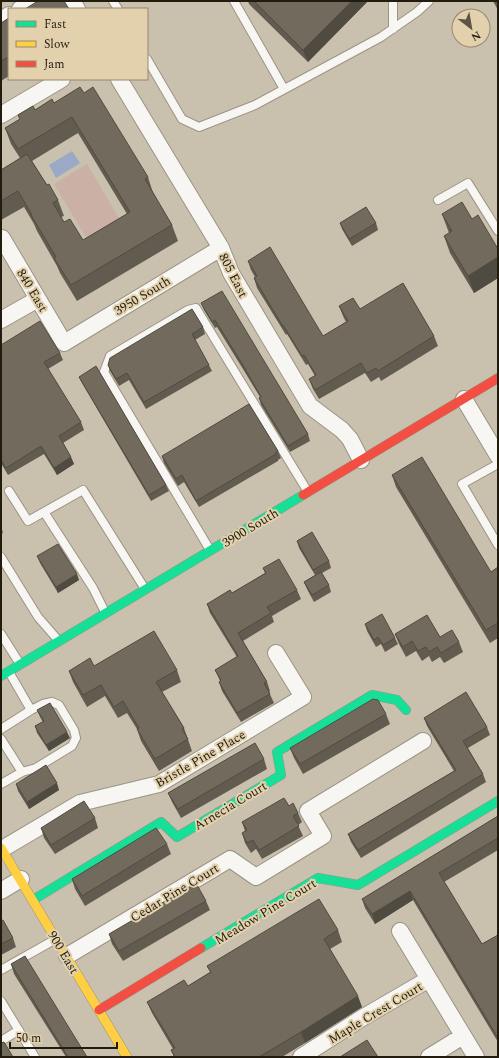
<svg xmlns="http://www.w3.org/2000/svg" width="499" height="1058" font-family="Spectral,serif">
  <rect width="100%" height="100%" fill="#c9c0ae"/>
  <path fill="#cbb0a5" d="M87 164 123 225 90 244 54 184Z"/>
  <path fill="#9aa9c8" d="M72 151 80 163 56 178 49 165Z"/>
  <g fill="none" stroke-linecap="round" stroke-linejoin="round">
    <g stroke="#9b9486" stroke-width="10">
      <path id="lane" d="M113 1 118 9
        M234 1 284 89
        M393 29V1
        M147 59 182 119 199 127 255 105 381 37 417 12 429 1
        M438 200 468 183 498 231
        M498 464 462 484 498 545
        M9 491 28 521 83 490 145 589
        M44 512 93 588 105 612
        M210 550 104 372 110 356 188 310 196 308 308 492
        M1 557 38 617 58 640
        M1 634 20 664
        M1 729 31 710 9 672
        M1 739 22 772 1 784
        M22 772 36 768 72 746 76 738 74 730 59 705 52 702 43 704 31 710
        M1 970 56 939
        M1 1001 35 1057
        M1 1041 19 1030"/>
    </g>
    <g stroke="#9b9486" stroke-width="18">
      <path id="street" d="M72 1 77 9
        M20 9 33 1
        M1 20 9 15
        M119 79 221 248 231 273 310 406 342 430 350 439 361 460
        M1 115 62 79
        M2 238 64 343 221 248
        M1 320 38 299
        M464 399 498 456
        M2 849 80 803 159 784 303 697 276 653
        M1 891 21 879
        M400 931 476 1057
        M67 956 230 859 256 877 323 836 308 811 423 741
        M301 1057 362 1018 429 979
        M429 1057 463 1036"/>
    </g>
    <g stroke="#9b9486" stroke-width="10">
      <path id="fast" d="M1 676 303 495
        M33 900 161 822 177 837 281 775 277 752 372 695 397 700 406 710
        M201 948 318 878 358 885 498 801"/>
    </g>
    <g stroke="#9b9486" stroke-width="10">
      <path id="slow" d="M1 848 127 1057"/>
    </g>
    <g stroke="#9b9486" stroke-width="10">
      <path id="jam" d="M303 495 498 378
        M99 1010 201 948"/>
    </g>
    <use href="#lane" stroke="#f7f6f3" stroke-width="8"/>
    <use href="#street" stroke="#f7f6f3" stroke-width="16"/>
    <use href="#fast" stroke="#16e098" stroke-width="9"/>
    <use href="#slow" stroke="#ffcf43" stroke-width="9"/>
    <use href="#jam" stroke="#f24e42" stroke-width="9"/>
  </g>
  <path fill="#625c50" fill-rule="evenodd" d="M248 1H368L308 62 249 4Z
    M493 1H498V10Z
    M9 18V76L1 81V23Z
    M84 93 148 177 153 193 172 225 178 241 77 301 60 273 57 266 37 231 34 224 24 207 1 220V170L20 158 11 144 5 128 20 119 18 115ZM78 133 127 214 83 240 64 222 61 217 64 216 58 200 47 185 32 161Z
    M442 214 472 219 498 249V278L474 293 450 253 444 236 449 233Z
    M340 223H376L378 230 352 246 342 229Z
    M248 261 323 336 346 322 343 316 339 306 360 309 434 336 438 346 381 381 379 377 371 382 365 373 319 399 313 389 309 379 315 376 308 364 306 365 287 334 286 335 257 288 254 278 255 277 251 270Z
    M201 303 308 434 310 441 290 452 261 405 259 398 260 397 246 374 217 327 215 328 204 310Z
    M203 327 205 334 195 340 209 365 212 371 146 409 129 380 119 386 110 371 108 365Z
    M1 345 60 353 63 360 48 369 81 422 84 430 63 443 74 464 57 475 44 454 8 475 2 465H1Z
    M79 377 166 485 169 491 151 501 82 383Z
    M278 451 281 458 278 460V461L199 507 184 482 178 486 164 463 162 456Z
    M392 475 491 572 498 567V638L490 643 396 487Z
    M1 526 3 533 1 534Z
    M297 541 329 561 331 568 322 573 329 585 331 592 314 602 307 589 304 582 315 575 299 548Z
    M37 556 79 580 58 593 40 563Z
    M263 568 297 590 301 599 272 616 274 622 243 641 267 682 270 691 269 692 274 703 241 722 222 691 219 682 220 681 215 670 237 657 210 613 207 604 232 593 265 573Z
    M365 624 395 638 398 644 385 652 381 644 376 647 367 631Z
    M395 634 440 637 459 642 463 652 444 663 440 657 432 662 429 656 422 661 416 651 406 657 399 644Z
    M94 666 177 670 181 682 162 692 184 728 192 751 159 771 141 741 137 729 127 713 118 718 105 696 87 707 73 682 69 671Z
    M37 710 70 738 49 751 37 733 35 726 43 722 40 717Z
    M386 714 390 724 303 774 294 758 290 748Z
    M424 718 487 727 490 735 468 748 483 774 486 782 361 858 351 842 348 834 454 771 427 726Z
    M264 759 267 769 181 818 172 802 168 793Z
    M16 784 59 790 29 809 18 791Z
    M289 806 298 813 302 822 298 825 303 836 262 859 256 849 251 853 245 843 242 833 245 831 242 822Z
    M498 816V850L444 882 482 944 498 935V1042L413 900 375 924 365 908 362 899Z
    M95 818 98 828 55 854 44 838 41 828Z
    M167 844 171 854 85 906 75 889 72 879Z
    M206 901 210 910 123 961 112 944 109 934Z
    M1 921 13 938 16 947 1 955Z
    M338 930 342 942 330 949 362 1007 305 1043 282 1057H174L171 1050 173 1049 152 1013 147 1002 188 986 210 972 207 966Z
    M11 964 87 1057H66L14 974Z"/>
  <path fill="#504b41" d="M352 1H368L308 62 303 50Z
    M498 257V278L474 293 468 276Z
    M71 457 74 464 57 475 54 468Z
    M77 574 79 580 58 593 56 587Z
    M67 732 70 738 49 751 46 745Z
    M57 783 59 790 29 809 27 802Z
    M410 891 413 900 375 924 372 914Z
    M358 996 362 1007 305 1043 301 1032Z"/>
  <path fill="#726b5d" stroke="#504b41" d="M38 1H64L69 9H25Z
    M254 1H352L303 50Z
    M9 18V57L1 61V23Z
    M80 87 84 93 93 87 148 177 145 179 172 225 71 285 54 258 56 257 31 215H32L18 191 1 201V170L27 154 47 185 49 184 58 200 53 203 64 222 70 219 83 240 130 212 72 117 18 149 5 128 20 119 18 115 33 106 35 110 52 99 54 103Z
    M462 202 472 219 478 215 498 249V257L468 276 444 236 452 231 442 214Z
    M366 207 376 223 349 239 340 223Z
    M270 247 323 336 348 321 339 306 353 298 360 309 403 283 434 336 378 371 376 368 367 373 361 363 315 390 309 379 316 375 304 355 302 356 283 325H282L254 278 257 276 248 261Z
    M222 291 308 434 288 446 259 398 261 397 244 367 215 320 212 322 201 303Z
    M192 309 203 327 192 334 209 365 144 402 127 373 116 379 108 365 110 358Z
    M40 321 60 353 44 362 81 422 59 436 71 457 54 468 41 446 6 468 1 460V345Z
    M96 366 166 485 149 495 79 377Z
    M249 404 278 451 275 453 276 454 196 501 182 475 176 479 162 456Z
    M422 457 491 572 498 567V623L486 630 392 475Z
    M312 532 329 561 313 570 297 541Z
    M58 544 77 574 56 587 37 556Z
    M279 559 297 590 267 607 271 613 238 633 267 682 264 683 270 694 237 713 219 682 221 680 215 670 238 656 207 604 230 590 232 593 266 573 263 568Z
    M321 572 329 585 312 595 304 582Z
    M382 614 395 638 383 645 378 637 374 640 365 624Z
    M427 615 440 637 452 630 459 642 441 653 437 647 429 652 426 647 418 651 412 641 403 647 395 634Z
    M154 631 177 670 156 682 184 728 182 729 188 739 155 759 137 729 139 728 123 701 114 707 101 685 83 695 69 671 90 658 94 666Z
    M466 692 487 727 463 741 483 774 358 850 348 834 456 770 424 718Z
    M373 699 378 700 386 714 300 764 290 748Z
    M50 703 67 732 46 745 35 726 44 721 37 710Z
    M255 743 264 759 178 809 168 793Z
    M46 765 57 783 27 802 16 784Z
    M284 798 289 806 293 803 298 813 293 816 299 826 259 850 253 840 247 843 242 833 247 830 242 822Z
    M84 801 95 818 51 845 41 828Z
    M498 816V838L439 873 482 944 498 935V1038L410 891 372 914 362 899Z
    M156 828 167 844 82 896 72 879Z
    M196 883 206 901 119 951 109 934Z
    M319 899 338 930 324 939 358 996 301 1032 259 1057H175L171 1050 175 1048 147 1002 184 980 188 986 211 972 207 966Z
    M3 920 13 938 1 944V921Z
    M25 956 87 1057H68L11 964Z
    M367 1040 378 1057H340Z
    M4 1042 13 1057H1V1043Z"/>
  <g text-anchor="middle" stroke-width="4" stroke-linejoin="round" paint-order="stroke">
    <g font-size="13" fill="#221c0e" stroke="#e3d1ae">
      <text transform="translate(234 275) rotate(63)" y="5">805 East</text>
      <text transform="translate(33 290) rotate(59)" y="5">840 East</text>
      <text transform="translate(142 295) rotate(-31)" y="5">3950 South</text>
      <text transform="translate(250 527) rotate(-31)" y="5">3900 South</text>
      <text transform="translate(200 758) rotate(-30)" y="5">Bristle Pine Place</text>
      <text transform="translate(230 805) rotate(-31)" y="5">Arnecia Court</text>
      <text transform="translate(174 892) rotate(-31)" y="5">Cedar Pine Court</text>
      <text transform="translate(265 911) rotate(-31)" y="5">Meadow Pine Court</text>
      <text transform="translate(64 952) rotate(59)" y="5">900 East</text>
      <text transform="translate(375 1012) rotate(-31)" y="5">Maple Crest Court</text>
    </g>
  </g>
  <rect width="499" height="1058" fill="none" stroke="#221c0e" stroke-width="4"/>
  <rect x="8" y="8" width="140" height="72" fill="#e3d1ae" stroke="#96896e"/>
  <rect x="16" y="21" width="20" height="6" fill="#16e098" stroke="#96896e"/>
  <text x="44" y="28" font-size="12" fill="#221c0e">Fast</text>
  <rect x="16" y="41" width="20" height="6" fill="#ffcf43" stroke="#96896e"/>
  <text x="44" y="48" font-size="12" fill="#221c0e">Slow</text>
  <rect x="16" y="61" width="20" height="6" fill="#f24e42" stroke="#96896e"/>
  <text x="44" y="68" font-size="12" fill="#221c0e">Jam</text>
  <g transform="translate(471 28) rotate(149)"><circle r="19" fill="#e3d1ae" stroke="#96896e"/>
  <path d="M0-3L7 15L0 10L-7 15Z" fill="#5c5546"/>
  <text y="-6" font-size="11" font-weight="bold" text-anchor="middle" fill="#221c0e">N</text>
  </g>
  <path d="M10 1042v6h107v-6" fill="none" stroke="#221c0e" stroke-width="2"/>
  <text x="16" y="1042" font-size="12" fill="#221c0e" stroke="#e3d1ae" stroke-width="3" paint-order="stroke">50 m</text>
</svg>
